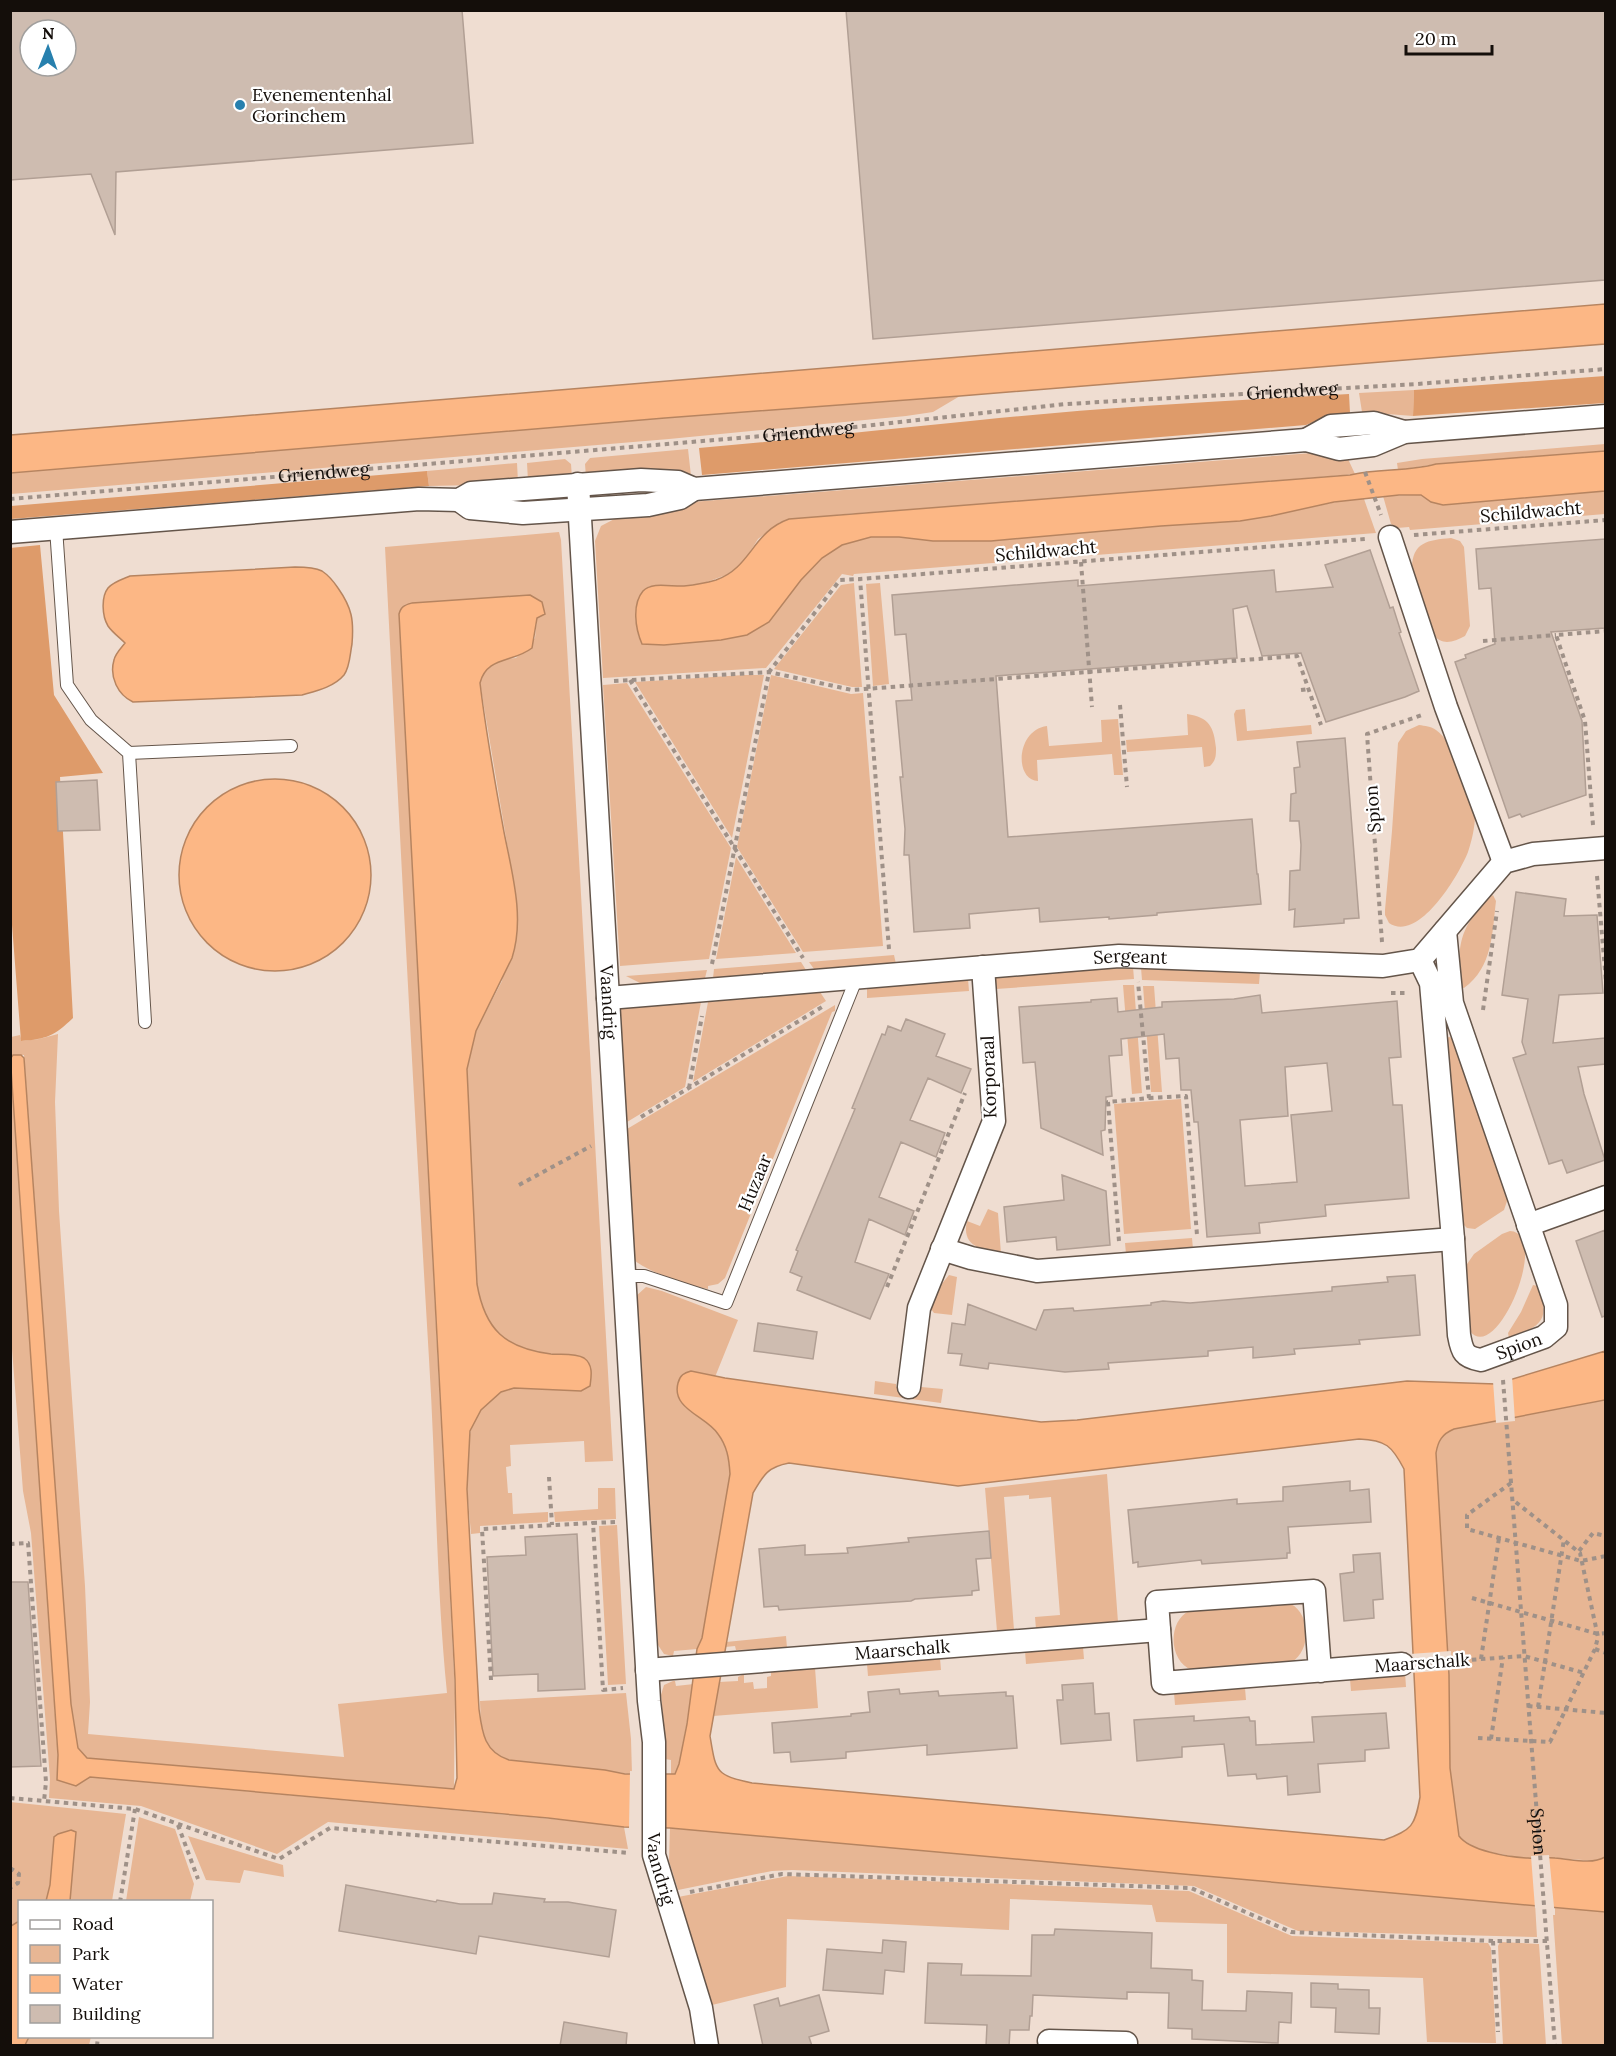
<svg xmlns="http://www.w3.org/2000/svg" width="1616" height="2056" font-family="Lora,serif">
  <rect width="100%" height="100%" fill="#efddd1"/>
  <path fill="#e7b694" d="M1414 390 1413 416 1362 412 1359 393Z
    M960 396 933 412 906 416 669 439 11 494V473L665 418Z
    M1605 444V451L1436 464 1398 470 1397 463 1422 459Z
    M688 449 691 476 586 477 585 464 590 458Z
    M1312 453 1348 459 1355 474 1046 500 845 514 780 522 758 539 743 563 726 575 704 583 684 586H649C634 607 633 612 639 638L664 645 721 640 747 635 769 622 801 580 822 558 842 545 871 537H899L933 541H991L1161 526 1240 521 1352 499H1364L1376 533 854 574 853 576 842 574 766 668 603 678 595 541 601 526 622 515 692 502Z
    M565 459 571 464 572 478 528 481 527 463Z
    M517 463 518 482 476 485 429 486 427 471Z
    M1605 491V514L1410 530 1409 527 1397 528 1391 524 1383 496 1421 495 1431 502 1443 505Z
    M559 532 561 540 613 1461 585 1462 584 1441 510 1445 511 1466 506 1467 508 1493H512L513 1514 548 1512V1522L480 1526V1533L471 1534C468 1493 454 1414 500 1392 515 1385 531 1390 546 1388 561 1386 576 1380 591 1376 591 1368 588 1361 582 1357 572 1355 563 1355 553 1354 505 1349 485 1331 477 1284L467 1069 476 1031 502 981 516 897 480 683 483 673 491 665 505 659 516 658 535 638 537 618 429 603 419 602 404 605 399 614 455 1693 454 1789 87 1758 78 1748 71 1704 24 1055H14L11 1060V1037L20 1035 22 1041 39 1039 58 1034 55 1102 59 1211 85 1586 90 1702 88 1734 344 1757 338 1704 447 1693C436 1583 436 1471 429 1359 413 1089 399 818 385 547Z
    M1451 538 1460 541 1464 547 1470 626 1465 636C1454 642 1442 646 1434 635L1412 569C1412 542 1428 540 1451 538Z
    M854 583 862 687H852L774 669 841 585Z
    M880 583 889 684 873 686 866 584Z
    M744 675H764L732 838 635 682Z
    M771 675 851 694 863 693 883 946 803 952 737 847Z
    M627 683 731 848 709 959 620 966 603 685Z
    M1245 709 1247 731 1311 725 1312 734 1237 741 1234 714 1236 710Z
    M1187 714C1209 717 1214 727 1216 748 1216 756 1216 760 1210 766L1204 767 1202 747 1127 752 1126 740 1188 735Z
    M1118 719 1123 775H1114L1112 754 1037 760 1038 781C1014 780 1016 730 1047 726L1049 746 1102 742 1101 720Z
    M1419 725C1425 726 1431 726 1436 730 1457 745 1467 791 1475 815 1475 827 1472 840 1468 852 1459 875 1419 943 1389 923L1385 915V910L1392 831 1398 743 1406 731Z
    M736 857 796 953 716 959Z
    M1493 895 1496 901C1492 933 1493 967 1464 988L1461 987C1458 955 1457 934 1479 909 1483 904 1487 898 1493 895Z
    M894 955 896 964 817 970 814 969 809 962Z
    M801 962 806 970 713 978 714 969Z
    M1113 967H1133L1134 979 996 989 995 977Z
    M1141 968 1260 972 1259 984 1142 980Z
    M707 970 705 978 703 980 642 984 626 976Z
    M968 979 969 991 867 998V988Z
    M1123 985H1134L1142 1093 1132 1094Z
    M1143 986H1154L1162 1092H1151Z
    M820 992 826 1001 693 1082 708 1002Z
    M701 1002 685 1087 627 1122 619 1008Z
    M835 1005V1011L832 1012 725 1278 718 1284 708 1286V1289C690 1286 645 1271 633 1259L627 1129Z
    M1449 1037 1453 1038 1508 1198 1504 1210 1475 1229 1467 1228 1462 1223 1447 1038Z
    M11 1069 58 1759V1780L76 1785 90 1777 596 1823 624 1827 628 1849 328 1822 277 1854 141 1806 49 1798 50 1779 31 1533 23 1491 11 1336Z
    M1181 1099 1191 1229 1124 1234 1114 1104Z
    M988 1209 998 1213 1001 1254C982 1249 961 1247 967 1221L980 1226Z
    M1510 1231C1552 1233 1496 1366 1470 1331L1465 1267 1474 1254 1502 1234Z
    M1192 1238 1193 1249 1126 1254 1125 1243Z
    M949 1275 957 1277 952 1315 934 1313 931 1309 940 1286Z
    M1533 1285 1538 1286C1551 1321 1541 1326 1509 1338L1508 1333 1521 1312Z
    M646 1287 662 1291 738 1320 715 1377 691 1371 690 1411C718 1426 728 1442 730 1474L702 1638 697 1649 674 1651 673 1656 664 1654 658 1645 635 1297Z
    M875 1381 896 1384V1387L921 1390V1387L943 1389 941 1403 874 1394Z
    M1605 1400 1606 1857 1598 1861 1553 1858 1528 1859 1480 1850 1460 1838 1455 1817 1450 1768 1449 1675 1436 1453C1438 1441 1442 1434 1454 1429Z
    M1107 1474 1118 1622 1036 1629 1035 1617 1060 1615 1051 1497 1029 1499V1495L1004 1497 1014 1630 997 1631 985 1488Z
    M598 1488H615L616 1519 555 1522 554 1512 598 1509Z
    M617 1525 626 1684 608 1685 599 1526Z
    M1291 1604C1311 1615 1311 1650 1292 1662L1192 1670C1169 1662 1167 1622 1189 1611Z
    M786 1636 787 1648 736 1650 735 1646 725 1647 726 1642Z
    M1083 1647 1084 1659 1026 1664 1025 1651Z
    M940 1658 941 1670 868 1676 867 1664Z
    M815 1668 818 1708 713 1716 719 1682 738 1681V1677L744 1674V1683L753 1682 754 1689 767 1688V1677L771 1676V1671Z
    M1405 1672 1406 1687 1351 1691 1350 1679Z
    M673 1681H675L676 1686 694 1684 679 1764 675 1774 671 1775V1760L665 1759V1737L661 1695 664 1685Z
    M1245 1688 1246 1700 1175 1705 1174 1693Z
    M626 1693 631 1739 632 1774 509 1760C481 1751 481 1726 480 1701Z
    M10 1802 126 1814 112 1901H70L76 1832 54 1837 50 1885 46 1901 20 1902 19 1921 11 1926Z
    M139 1817 175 1829 194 1884 190 1901H126Z
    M670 1828 1377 1891 1535 1903 1537 1937 1298 1931 1194 1886 792 1870 772 1871 678 1890 669 1861Z
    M188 1836 283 1865 284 1877 244 1870 240 1883 206 1880Z
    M788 1876 1189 1891 1292 1936 1488 1943 1491 1948 1496 2043 1427 2042 1423 1978 1227 1973V1924L1156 1922 1152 1905 1010 1899 1009 1930 787 1919 786 1987 712 2005 678 1897Z
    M1555 1907 1605 1912V2045H1562L1553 1915H1555Z
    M1500 1942 1539 1944 1546 2045H1503L1498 1946Z
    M29 2037V2036L91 2037 89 2045H25Z"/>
  <path fill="#de9b6a" d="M1605 376V403L1413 416 1414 390Z
    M1349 394 1350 413 1327 416 1306 425 702 475 699 448C793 440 887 429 980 420 1103 407 1226 401 1349 394Z
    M427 471 429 486 11 519V506Z
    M40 545 54 695 103 773 60 777 73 1018C54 1036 47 1039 21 1041L10 899V548Z"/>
  <path fill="#fcb785" stroke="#b68460" stroke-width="1.5" fill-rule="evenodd" d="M1605 304V344L960 396 665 418 11 473V435Z
    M1605 451V491L1443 505 1431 502 1421 495H1399L1334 502 1271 516 1240 521 1161 526 991 541H933L899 537H871L842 545 822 558 801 580 769 622 747 635 721 640 664 645 642 644C635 628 632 604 643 591 652 581 672 587 684 586 694 585 706 583 716 580 752 567 752 532 789 519L1350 475C1378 468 1408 472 1436 464Z
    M295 567C303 567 314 567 322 571 328 575 334 582 338 588 352 608 354 620 352 644 350 654 350 667 344 675 334 687 316 691 302 695L133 702C118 695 109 677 114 660 115 654 121 648 125 643 120 638 112 632 108 626 102 616 101 597 108 588 113 582 123 579 130 576Z
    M530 595 542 602 545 614 537 618 532 648C513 663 487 656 480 683 486 733 495 783 504 832 512 873 525 918 512 958L476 1031 467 1069 477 1284C485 1330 505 1348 551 1354 561 1355 575 1353 584 1358 594 1365 591 1378 590 1386L581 1391 514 1388 501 1392 481 1410 470 1431 467 1489 479 1709C482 1732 484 1752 509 1760L605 1770 625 1774H675L679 1764 687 1724 697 1649 702 1638 730 1474C729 1458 727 1446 718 1434 706 1416 671 1409 678 1383 680 1375 684 1373 691 1371L725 1378 1041 1422 1077 1420 1407 1381 1496 1384 1605 1351V1400L1454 1429C1442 1434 1438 1441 1436 1453L1449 1675 1450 1768 1459 1836C1470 1851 1508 1857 1528 1858 1537 1859 1546 1857 1555 1858 1571 1859 1591 1865 1605 1857V1912L670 1828 624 1827 548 1818 90 1777 76 1786 57 1780 58 1755 11 1069 10 1059 13 1055H21L24 1058 71 1704 78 1748 87 1758 454 1789 457 1778 455 1679 399 614C401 606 405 605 412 603ZM1359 1439C1386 1440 1392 1446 1404 1469L1420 1797C1415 1826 1412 1830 1384 1840L752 1783C715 1775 716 1772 710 1736L753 1493C764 1474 768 1467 789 1463L958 1486Z
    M179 875a96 96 0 1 1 192 0a96 96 0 1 1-192 0Z
    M71 1830 76 1832 70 1901H46L50 1885 54 1837 58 1834Z
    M19 1921 20 2036 29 2037 25 2045H11V1926Z"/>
  <path fill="#efddd1" d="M1512 1376 1515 1421 1496 1423 1493 1381Z
    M1451 1651 1452 1670 1411 1673 1410 1654Z
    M630 1771 666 1772 665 1831 629 1830Z
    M1549 1855 1554 1907V1910L1535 1908 1531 1856Z"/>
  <path fill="#cebcb0" stroke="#b19f94" stroke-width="1.5" fill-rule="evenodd" d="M10 10H462L473 143 116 172 115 235 91 174 10 180ZM30 30H66V66H30Z
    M846 10H1605V280L873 339Z
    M1605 539V628L1551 632 1582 721 1586 795 1522 817 1520 814 1509 818 1455 662 1466 658 1465 655 1495 644 1491 588 1479 589 1476 549Z
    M1370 550 1390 608 1393 607 1401 632 1399 633 1419 691 1405 697 1326 722 1301 653 1262 656 1247 606 1233 609 1237 658 996 676 1008 837 1252 819 1257 874H1258L1261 904 1157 913V915L1109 919V917L1040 922 1039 908 969 914 970 928 914 932 909 855H904L905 829 900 777H903L896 701 912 700 906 634 895 635 892 595 1078 580V586L1274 570 1276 592 1333 587 1325 565Z
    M1345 738 1359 918 1344 919V923L1294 927 1295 909 1289 910 1290 871 1300 870 1301 845 1299 821H1290L1291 794 1296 793 1294 768 1300 767 1297 742Z
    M97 780 100 830 58 831 56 782Z
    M1516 892 1566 899 1564 916 1597 915 1603 993 1559 995 1553 1043 1605 1038V1064L1578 1067 1584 1094 1605 1160 1567 1173 1562 1160 1549 1164 1513 1058 1526 1054 1522 1042 1528 999 1502 995Z
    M1260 995 1262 1013 1397 1001 1401 1057 1389 1058 1393 1105H1402L1409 1198 1325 1205 1326 1216 1259 1223 1260 1233 1207 1237 1198 1122H1194L1191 1090H1181L1179 1058 1166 1059 1164 1034 1121 1039 1122 1055 1109 1056 1112 1096 1106 1097 1105 1130 1101 1131 1103 1155 1041 1128 1035 1062 1023 1063 1019 1007 1091 1002V1000L1117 998 1118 1012 1162 1007V1002L1234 999ZM1327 1063 1332 1111 1291 1115 1297 1182 1245 1186 1240 1120 1288 1116 1285 1067Z
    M906 1019 945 1034 936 1056 971 1069 961 1093 928 1078 910 1120 945 1133 936 1157 901 1142 879 1197 914 1211 905 1235 869 1219 855 1262 889 1274 870 1319 797 1290 802 1277 790 1272 798 1251 796 1250 855 1109 852 1108 882 1034 885 1035 888 1026 901 1031Z
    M1062 1175 1106 1191 1110 1245 1057 1250 1056 1237 1007 1242 1004 1207 1064 1200Z
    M1605 1230V1316L1602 1317 1576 1241Z
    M1415 1275 1420 1335 1359 1340 1360 1344 1294 1349 1295 1354 1253 1358V1347L1208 1351V1356L1108 1363 1109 1369 1065 1372 989 1363 988 1369 960 1365 962 1354 948 1353 952 1323 965 1325 968 1304 1036 1330 1044 1310 1073 1308 1074 1311 1151 1305V1303L1163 1301 1190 1303 1332 1291V1287L1388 1282 1387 1277Z
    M758 1323 817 1332 813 1359 754 1351Z
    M1350 1481V1491L1369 1489 1371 1522 1288 1527 1290 1553H1287V1558L1202 1564 1201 1560 1138 1567V1562L1133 1563 1128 1510 1237 1499V1504L1283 1501V1487Z
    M989 1531 991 1558 976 1559 979 1590 972 1591V1595L915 1599 911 1601 779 1610 778 1606 764 1607 759 1549 805 1545V1555L848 1553 847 1548 909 1542 908 1538Z
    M577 1534 585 1689 538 1691V1674L493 1676 487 1557 526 1555 525 1537Z
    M1380 1553 1383 1599 1373 1600 1374 1618 1344 1621 1340 1574 1354 1572 1353 1555Z
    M10 1582H28L41 1766 10 1767Z
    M1093 1683 1095 1714 1109 1713 1111 1740 1061 1744 1057 1700H1063L1062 1685Z
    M899 1689 900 1694 938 1691 939 1696 1006 1692V1696H1013L1017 1748 927 1755V1745L846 1752V1758L791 1762 790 1752 774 1753 772 1723 851 1716V1714L870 1712 868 1692Z
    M1386 1713 1389 1748 1365 1750V1761L1318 1764 1320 1792 1288 1795 1287 1776 1257 1779 1256 1774 1228 1776 1224 1744 1182 1747V1757L1137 1761 1134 1720 1194 1716V1721L1249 1717 1250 1721H1255L1256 1745 1314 1742 1312 1717Z
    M346 1885 436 1902 437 1900 460 1904H492L494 1893 545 1899 544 1902H568L616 1910 609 1957 479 1936 476 1954 339 1931Z
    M1055 1929 1152 1933 1151 1968 1192 1970V1980L1203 1981 1202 2010 1246 2011 1247 1991 1292 1993 1291 2023 1279 2022 1278 2043 1192 2039V2029L1168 2028 1169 1993 1127 1992V1999L1033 1995 1032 2016H1030L1029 2030H1010L1009 2046H986L987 2025 925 2023 928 1963 962 1964 961 1975 1031 1976 1032 1935H1054Z
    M883 1940 906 1942 904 1972 885 1970 883 1994 823 1990 827 1949 882 1953Z
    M1311 1983 1338 1984V1989L1369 1990V2008H1380L1379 2034 1335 2032 1336 2008 1311 2007Z
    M819 1995 829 2031 809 2037 812 2046H763L754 2005 778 1998 780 2006Z
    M564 2022 627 2033 626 2046H560Z"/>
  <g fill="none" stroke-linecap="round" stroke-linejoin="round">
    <g stroke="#64554a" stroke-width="14">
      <path id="service" d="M56 528 67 685 91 720 129 753 145 1022
        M129 753 291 746
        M624 1276H644L726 1303 857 977"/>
    </g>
    <g stroke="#64554a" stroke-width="25">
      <g id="minor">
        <path d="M1306 440 1331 426 1374 423 1404 432"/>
        <path id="s3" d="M578 484 649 1701 654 1742V1855L701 2008 707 2046"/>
        <path d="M459 500 470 508 523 513 648 505 680 498 694 489"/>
        <path d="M10 532 419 499 459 500 471 493 641 480 678 482 694 489 1306 440 1339 449 1373 445 1404 432 1606 416"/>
        <path d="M1390 537 1446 707 1504 862"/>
        <path id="s4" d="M1420 960 1431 983 1453 1239 1459 1335C1462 1352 1464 1357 1481 1360L1544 1337 1556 1327V1305L1452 1003 1445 931"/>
        <path id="s5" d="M608 998 1119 956 1383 966 1420 960 1504 862 1533 854 1606 848"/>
        <path d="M1528 1225 1606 1197"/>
        <path d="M942 1249 971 1258 1037 1271 1453 1239"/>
        <path d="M909 1387 919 1308 994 1121 983 967"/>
        <path id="s6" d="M647 1670 1159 1630"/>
        <path d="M1320 1671 1314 1591 1157 1602 1163 1683 1402 1664"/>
        <path d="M1049 2041 1126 2043V2046"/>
      </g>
    </g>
    <g stroke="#9f9188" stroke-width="4" stroke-dasharray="4.5 4.5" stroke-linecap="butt">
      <path d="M1365 472 1381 515"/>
      <path id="s1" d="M10 499 799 433 1066 404 1417 384 1606 369"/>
      <path d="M1414 535 1606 520"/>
      <path d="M1081 562 1092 707"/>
      <path d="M1483 641 1556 635"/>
      <path d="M630 680 803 958"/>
      <path d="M614 681 769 672 852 690 1297 656 1321 725"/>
      <path d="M1301 690 1309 689"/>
      <path d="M1120 705 1127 787"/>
      <path d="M1593 825 1585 721 1556 635 1606 631"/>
      <path d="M1597 876 1606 982"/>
      <path d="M1382 942 1367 734 1422 715"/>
      <path d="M889 949 860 579 1365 539"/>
      <path d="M712 964 769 672 840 580 860 579"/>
      <path d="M1391 993H1408"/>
      <path d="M1483 1010 1497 911"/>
      <path d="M689 1088 702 1016"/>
      <path d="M1149 1098 1186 1096 1197 1235"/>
      <path d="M641 1117 822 1007"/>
      <path d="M519 1185 591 1146"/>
      <path d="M1119 1241 1108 1102 1149 1098 1138 982"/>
      <path d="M887 1287 965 1093"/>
      <path id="s2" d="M1503 1380 1555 2046"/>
      <path d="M549 1477 552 1525"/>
      <path d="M1511 1483 1467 1515V1529L1581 1561 1606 1556"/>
      <path d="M615 1522 593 1523 603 1690 623 1688"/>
      <path d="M10 1544 28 1543 46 1782 44 1801"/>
      <path d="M1579 1551 1593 1533 1606 1536"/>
      <path d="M1472 1598 1598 1634 1606 1633"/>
      <path d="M1595 1649 1606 1653"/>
      <path d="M1481 1659 1499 1538"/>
      <path d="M1427 1663 1524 1656 1584 1673"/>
      <path d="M491 1680 482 1529 593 1523"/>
      <path d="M1528 1706 1606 1713"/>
      <path d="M1538 1707 1564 1539"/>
      <path d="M1478 1738 1550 1742 1595 1649 1598 1637 1580 1553 1513 1500"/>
      <path d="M1491 1739 1503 1657"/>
      <path d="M10 1798 135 1809 279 1859 330 1828 629 1853"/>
      <path d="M178 1825 198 1879"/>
      <path d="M10 1868 19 1874 18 1883 10 1888"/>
      <path d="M690 1892 782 1874 1191 1888 1291 1932 1493 1941H1548"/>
      <path d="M120 1902 135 1809"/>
      <path d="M1493 1941 1498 2032"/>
      <path d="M97 2046 98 2036"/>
    </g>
    <use href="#service" stroke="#fff" stroke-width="12"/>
    <use href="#minor" stroke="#fff" stroke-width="22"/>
  </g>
  <circle fill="#2780ae" stroke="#fff" stroke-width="2" cx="240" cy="105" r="6"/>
  <g text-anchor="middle" stroke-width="4.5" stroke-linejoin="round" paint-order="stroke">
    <g font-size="18" fill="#140e0a" stroke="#fff" text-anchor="start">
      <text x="252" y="101">Evenementenhal<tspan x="252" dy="21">Gorinchem</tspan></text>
    </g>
    <g font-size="18" fill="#140e0a" stroke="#fff">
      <text dy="6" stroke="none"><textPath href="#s1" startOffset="1287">Griendweg</textPath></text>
      <text dy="6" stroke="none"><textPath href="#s1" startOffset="801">Griendweg</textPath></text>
      <text dy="6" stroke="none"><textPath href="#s1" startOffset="315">Griendweg</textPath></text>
      <text transform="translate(1531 512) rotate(-5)" y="6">Schildwacht</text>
      <text transform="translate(1046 551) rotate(-5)" y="6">Schildwacht</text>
      <text transform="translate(1373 809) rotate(-94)" y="6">Spion</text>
      <text dy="6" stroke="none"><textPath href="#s5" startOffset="524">Sergeant</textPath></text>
      <text dy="6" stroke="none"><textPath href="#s3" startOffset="519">Vaandrig</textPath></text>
      <text transform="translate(989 1077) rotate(-92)" y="6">Korporaal</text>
      <text transform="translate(755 1183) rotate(-68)" y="6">Huzaar</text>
      <text dy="6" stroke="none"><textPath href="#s4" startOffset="456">Spion</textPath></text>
      <text dy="6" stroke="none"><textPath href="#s6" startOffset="256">Maarschalk</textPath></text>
      <text transform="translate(1422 1663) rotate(-4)" y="6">Maarschalk</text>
      <text dy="6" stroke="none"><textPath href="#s2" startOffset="453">Spion</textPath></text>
      <text dy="6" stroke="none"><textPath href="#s3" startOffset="1388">Vaandrig</textPath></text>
    </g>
  </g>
  <rect width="1616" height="2056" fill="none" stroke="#140e0a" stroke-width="24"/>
  <rect x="18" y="1900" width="195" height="138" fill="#ffffff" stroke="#a19f9d" stroke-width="1.5"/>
  <rect x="30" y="1920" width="30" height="9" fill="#ffffff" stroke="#a19f9d" stroke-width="1.5"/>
  <text x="72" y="1930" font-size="18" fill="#140e0a">Road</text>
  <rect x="30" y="1945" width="30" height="18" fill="#e7b694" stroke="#a19f9d" stroke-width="1.5"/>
  <text x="72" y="1960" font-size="18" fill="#140e0a">Park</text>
  <rect x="30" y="1975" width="30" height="18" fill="#fcb785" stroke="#a19f9d" stroke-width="1.5"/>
  <text x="72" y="1990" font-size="18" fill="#140e0a">Water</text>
  <rect x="30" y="2005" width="30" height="18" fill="#cebcb0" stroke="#a19f9d" stroke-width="1.5"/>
  <text x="72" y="2020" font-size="18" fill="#140e0a">Building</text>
  <g transform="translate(48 48) rotate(1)"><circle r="28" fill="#ffffff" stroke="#a19f9d" stroke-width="1.5"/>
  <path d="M0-4.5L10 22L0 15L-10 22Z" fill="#2780ae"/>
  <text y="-9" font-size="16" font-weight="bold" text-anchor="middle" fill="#140e0a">N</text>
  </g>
  <path d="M1406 45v9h86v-9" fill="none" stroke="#140e0a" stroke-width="3"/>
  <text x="1415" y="45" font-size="18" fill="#140e0a" stroke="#ffffff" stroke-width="4.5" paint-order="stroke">20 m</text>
</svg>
